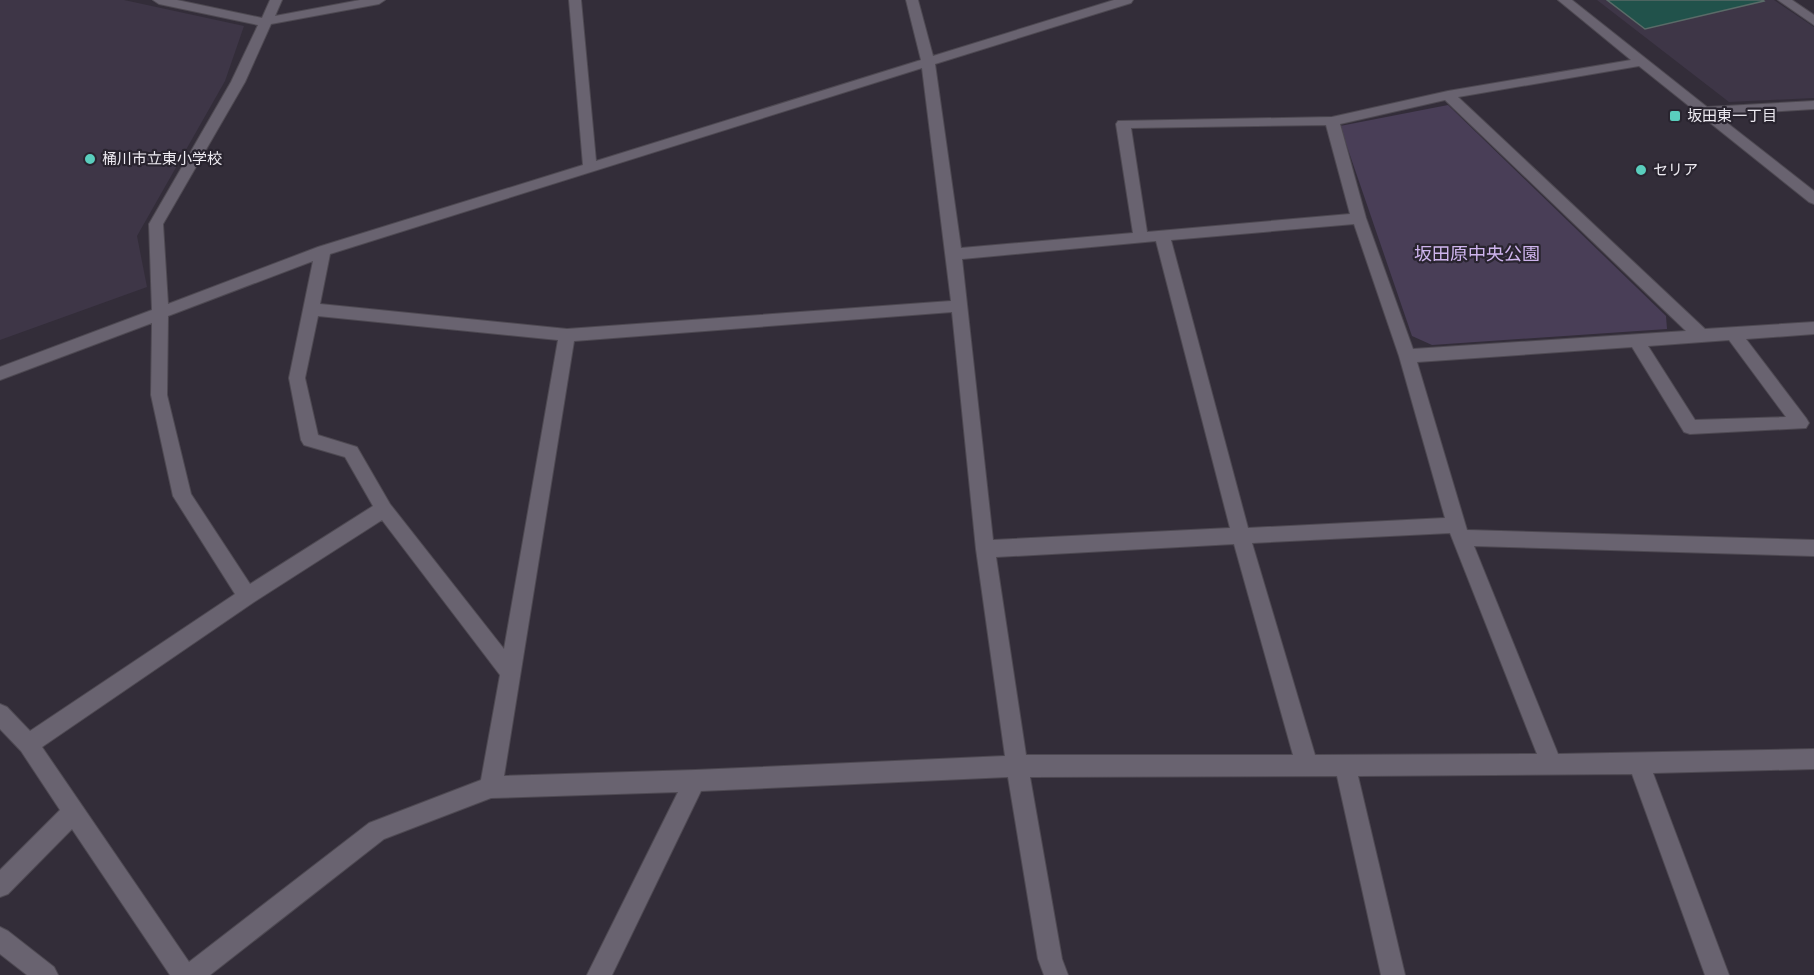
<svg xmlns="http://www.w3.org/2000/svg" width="1814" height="975" font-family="Figtree,'Noto Sans JP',sans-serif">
  <rect width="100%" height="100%" fill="#332d39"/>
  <path fill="#3e3647" d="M0 0H124L244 26 225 81 137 236 147 287 0 340Z
    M1597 0H1774L1814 27V98L1729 102Z"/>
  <path fill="#493e57" d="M1448 105 1666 316 1667 329 1432 345 1412 336 1340 126Z"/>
  <path fill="#21524b" stroke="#5a6b68" stroke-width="1.5" d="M1607 0H1763L1764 1 1645 29Z"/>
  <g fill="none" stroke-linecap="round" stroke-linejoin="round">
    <g stroke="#4e4952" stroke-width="2">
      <path id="minor" d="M153 0H177L262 18 270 0H282L275 16 360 0H385L379 4 271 24 245 82 163 224 168 304 318 247 583 165 569 0H581L596 161 921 60 906 0H918L933 56 1114 0H1133L1131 3 935 64 961 248 1133 233 1116 124 1118 121 1332 117 1448 91 1631 60 1558 0H1572L1707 107 1814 101V109L1717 115 1814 191V204L1809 202 1639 66 1458 97 1705 329 1814 322V334L1746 339 1806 418 1809 423 1806 428 1690 434 1684 432 1632 347 1417 362 1467 530 1814 540V556L1474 546 1558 754 1814 749V769L1653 773 1729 975H1705L1632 774 1358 776 1405 975H1381L1337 776 1030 777 1062 959 1068 975H1044L1038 959 1008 777 701 791 612 975H587L678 792 491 798 384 839 210 975H170L72 829 8 894 0 897V870L60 810 21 751 0 729V704L7 707 30 731 235 594 173 496 151 395 152 323 0 380V367L152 310 149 224 231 82 258 25 159 4ZM922 68 951 301 567 329 320 304 330 254ZM1445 100 1686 331 1413 349 1366 218 1340 124ZM1326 125 1350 214 1147 232 1131 128ZM1354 224 1399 356 1445 518 1248 528 1171 240ZM1156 241 1230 528 993 540 962 259ZM313 261 289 378 301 440 304 445 345 457 373 506 250 584 191 494 167 395 168 316ZM952 312 976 549 1005 756 695 770 504 776 574 341ZM318 316 558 340 504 649 390 504 357 447 318 435 305 378ZM1729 340 1786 417 1695 420 1648 346ZM382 520 500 675 481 780 369 823 189 962 42 747 254 602ZM1450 533 1537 754 1315 755 1252 543ZM1234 544 1293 755H1026L996 557Z
        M1778 0H1792L1814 15V25Z
        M0 927 8 931 54 967 58 975H27L0 954Z"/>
    </g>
    <use href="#minor" fill="#696370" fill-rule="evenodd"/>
  </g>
  <g fill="#5acebd" stroke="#29242f" stroke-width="2">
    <rect x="1669" y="110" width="12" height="12" rx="3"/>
    <circle cx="90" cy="159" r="6"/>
    <circle cx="1641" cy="170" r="6"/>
  </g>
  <g text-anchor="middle" stroke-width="4.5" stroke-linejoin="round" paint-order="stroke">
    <g font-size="15" fill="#eeebf2" stroke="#29242f" text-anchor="start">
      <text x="1687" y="121">坂田東一丁目</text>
      <text x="102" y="164">桶川市立東小学校</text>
      <text x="1653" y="175">セリア</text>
    </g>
    <g font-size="18" fill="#ceb4ed" stroke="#29242f">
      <text x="1477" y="260">坂田原中央公園</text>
    </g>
  </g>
</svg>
